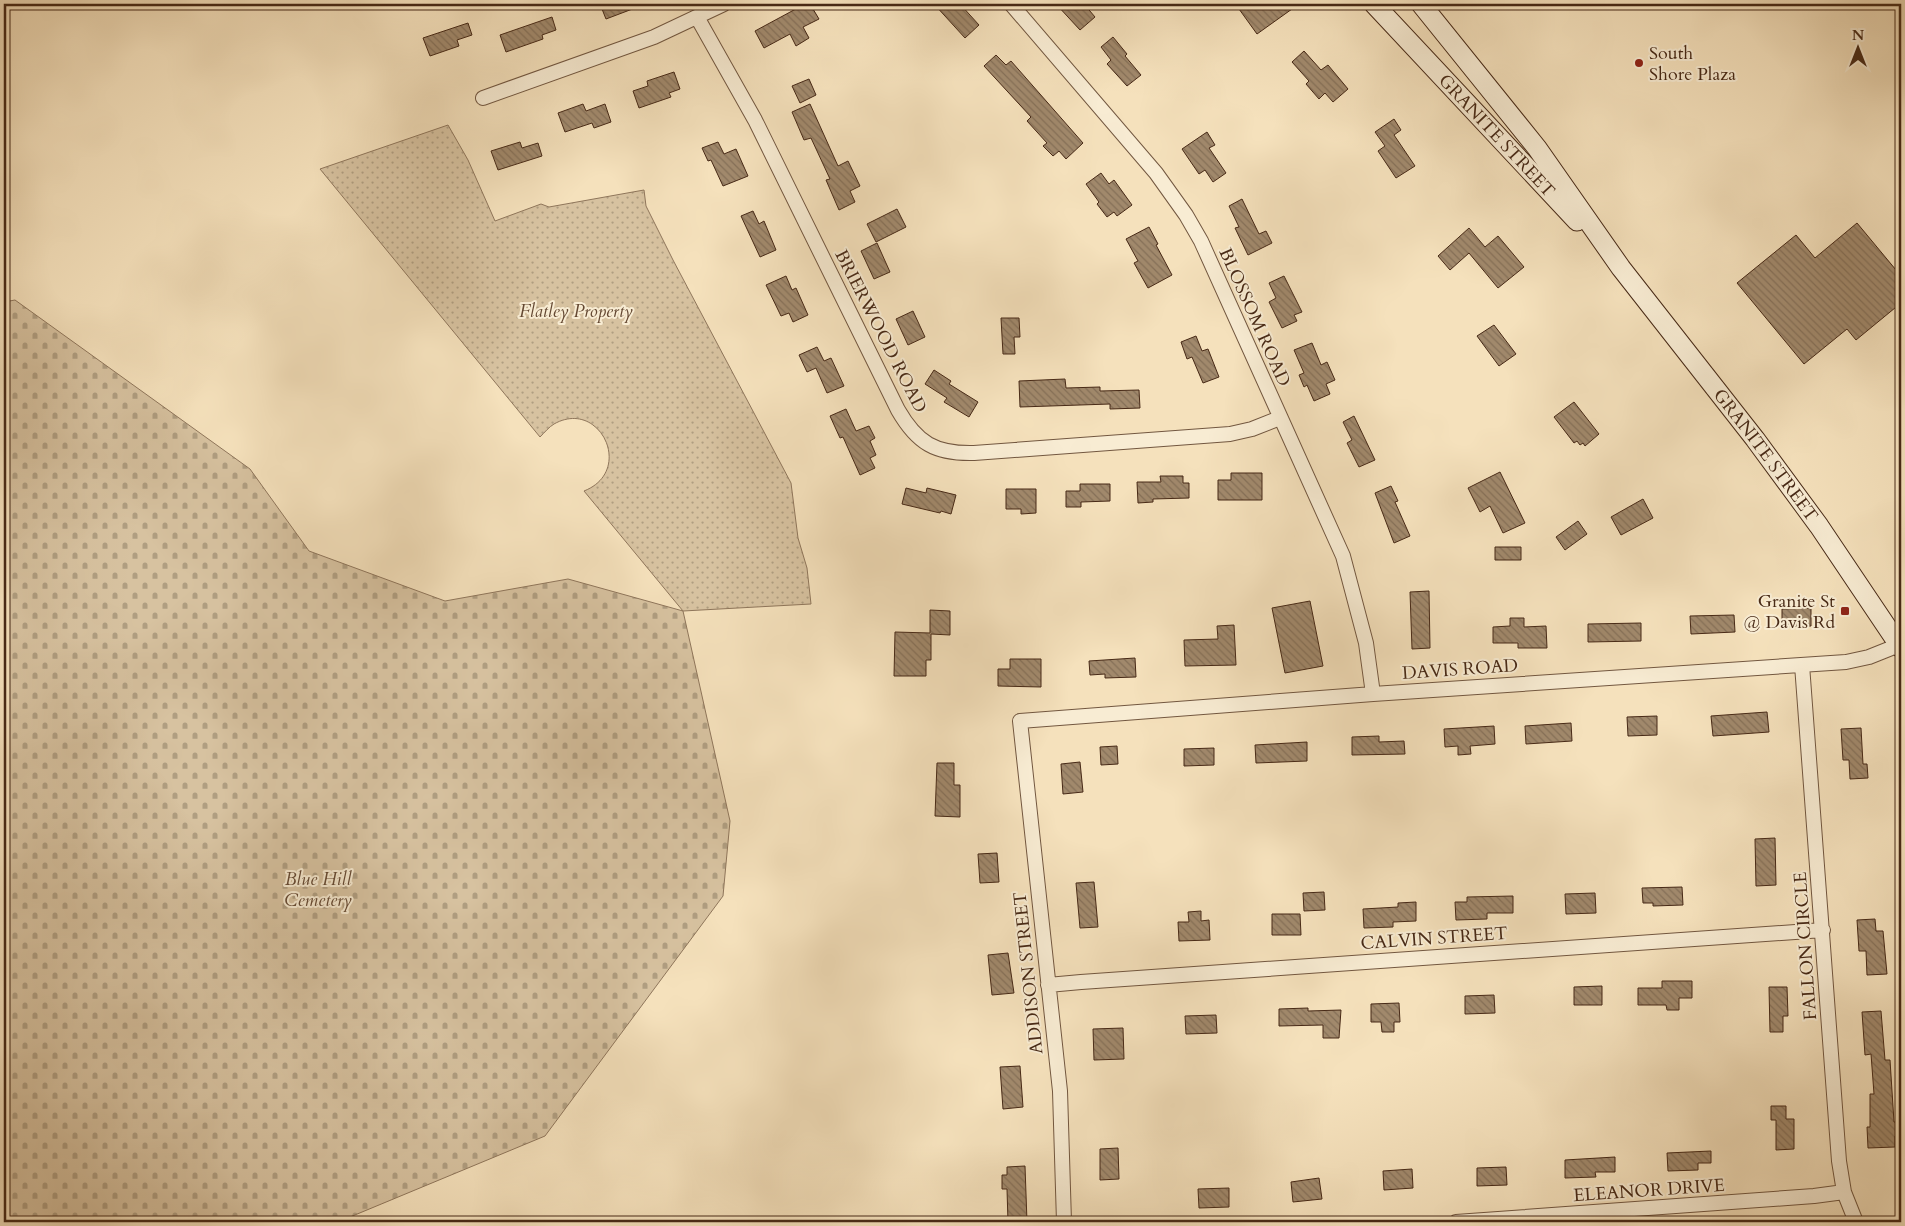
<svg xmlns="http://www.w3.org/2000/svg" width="1905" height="1226" font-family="Cardo,serif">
  <defs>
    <pattern id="green-dots" width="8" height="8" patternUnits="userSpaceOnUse" patternTransform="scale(1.25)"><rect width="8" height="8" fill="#d7c2a0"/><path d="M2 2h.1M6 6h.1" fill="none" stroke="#b09e81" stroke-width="1.8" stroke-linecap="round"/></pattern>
    <pattern id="cemetery-stones" width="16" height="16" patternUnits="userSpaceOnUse" patternTransform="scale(1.25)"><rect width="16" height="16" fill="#d7c2a0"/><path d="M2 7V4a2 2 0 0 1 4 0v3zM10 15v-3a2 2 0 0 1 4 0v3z" fill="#b09e81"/></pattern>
    <pattern id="building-back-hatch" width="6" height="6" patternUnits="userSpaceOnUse" patternTransform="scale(1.25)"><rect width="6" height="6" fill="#a1896c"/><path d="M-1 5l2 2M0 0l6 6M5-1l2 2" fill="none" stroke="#857058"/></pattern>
  </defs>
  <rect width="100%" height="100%" fill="#f5e1bc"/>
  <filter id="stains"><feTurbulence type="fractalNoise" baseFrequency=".004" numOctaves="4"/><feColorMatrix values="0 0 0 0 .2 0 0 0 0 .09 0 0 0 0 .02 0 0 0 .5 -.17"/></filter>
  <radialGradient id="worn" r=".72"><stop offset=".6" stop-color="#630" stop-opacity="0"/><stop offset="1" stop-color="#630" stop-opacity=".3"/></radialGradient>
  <path fill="url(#green-dots)" stroke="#8f765b" d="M448 125 468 160 495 221 541 204 549 207 644 190 646 206 673 260 791 483 798 538 807 568 811 604 683 611 584 491C635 471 600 398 554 424 549 427 545 432 540 437L320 169Z"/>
  <path fill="url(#cemetery-stones)" stroke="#8f765b" d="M15 300 250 469 309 551 445 601 568 579 683 611 730 821 723 896 545 1136 338 1222H4V302Z"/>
  <path fill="url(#building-back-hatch)" stroke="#472916" d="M600 4H643V5L606 19Z
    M805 4H810L819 19 803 27 809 38 796 46 790 34 764 48 755 31Z
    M934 4H960L979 25 965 38Z
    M1056 4H1084L1095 17 1080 30Z
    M1247 4H1299L1257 34 1239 9Z
    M552 17 556 30 542 35 543 39 506 52 500 35Z
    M468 23 472 35 457 40 459 46 430 56 423 38Z
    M1113 37 1127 54 1125 56 1141 75 1127 86 1107 64 1111 60 1101 47Z
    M1304 51 1321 70 1328 65 1348 89 1333 102 1325 93 1319 99 1306 84 1309 81 1292 62Z
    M996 55 1006 65 1011 61 1083 143 1066 159 1059 151 1053 156 1043 146 1047 143 1027 121 1031 117 984 66Z
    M674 72 680 89 669 93 671 97 639 108 633 91 648 86 647 81Z
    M809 79 816 95 800 103 792 86Z
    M583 104 586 111 605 104 611 122 594 128 592 123 565 132 558 113Z
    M810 104 838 166 848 161 860 186 850 191 855 202 839 210 826 180 830 179 811 138 804 140 792 112Z
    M1394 119 1401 130 1394 135 1415 166 1396 178 1378 151 1385 146 1375 132Z
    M1207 132 1215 145 1209 148 1226 173 1213 182 1205 170 1199 174 1182 149Z
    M520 142 522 148 538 143 542 156 498 170 491 151Z
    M718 142 724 154 736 149 748 176 723 186 711 160 708 161 702 148Z
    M1101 173 1109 184 1114 180 1132 205 1117 216 1114 212 1107 217 1097 204 1099 202 1086 184Z
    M1242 199 1259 234 1266 231 1272 243 1248 255 1235 228 1239 227 1229 206Z
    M897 209 906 227 876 242 867 224Z
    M753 211 759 224 764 221 776 250 760 257 741 216Z
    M1857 223 1901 276V303L1856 340 1847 329 1804 364 1737 283 1796 235 1815 258Z
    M1149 227 1158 244 1156 245 1172 275 1148 288 1134 263 1138 261 1126 239Z
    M1469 228 1485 247 1498 236 1524 267 1498 288 1469 253 1450 270 1438 256Z
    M877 243 890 272 874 279 861 251Z
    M786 276 792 290 796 288 808 315 793 322 789 313 781 316 766 285Z
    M1284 276 1302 312 1294 315 1297 321 1282 328 1269 302 1276 298 1269 283Z
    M913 311 925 337 908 345 896 319Z
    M1001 318H1019L1020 337H1014L1015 354H1003Z
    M1494 325 1516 354 1499 366 1477 336Z
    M1196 336 1202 351 1208 349 1219 377 1203 383 1192 357 1187 359 1181 342Z
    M1312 343 1321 365 1327 362 1335 380 1326 384 1330 394 1314 401 1307 385 1304 387 1299 375 1304 373 1294 350Z
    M817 347 824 361 831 358 844 386 827 393 816 368 807 372 799 355Z
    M934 370 951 381 949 384 978 402 969 417 944 402 947 398 925 384Z
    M1065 379 1066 388 1100 387V391L1139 390 1140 408 1110 409V404L1020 407 1019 381Z
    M1574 402 1599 434 1585 446 1583 443 1580 445 1577 441 1574 443 1554 417Z
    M846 409 856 431 869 426 875 438 870 441 876 455 870 458 875 468 860 475 843 437 840 438 830 416Z
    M1354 416 1375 460 1359 467 1347 443 1352 440 1343 422Z
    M1500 472 1525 523 1503 533 1490 506 1480 512 1468 488Z
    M1231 473H1262V500H1218V480H1231Z
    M1160 476H1183V483H1189V498L1153 499V502L1138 503 1137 482H1161Z
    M1080 484H1110V501L1081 502V507H1066V491H1080Z
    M1391 486 1398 501 1395 502 1410 536 1394 543 1375 493Z
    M906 488 926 493 927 488 956 495 951 514 941 511 940 513 902 504Z
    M1006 489H1036V513L1021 514V509H1006Z
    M1643 499 1653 518 1621 535 1611 517Z
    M1578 521 1587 534 1565 550 1556 537Z
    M1495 547H1521V560H1495Z
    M1429 591 1430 648 1412 649 1410 592Z
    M1310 601 1323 666 1285 673 1272 608Z
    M1811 608V626L1782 627V609Z
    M930 610 950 611V635L931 634V660H926V676H894L895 632 930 633Z
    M1734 615 1735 632 1691 634 1690 616Z
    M1510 618H1524V627L1546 626 1547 648H1518V643H1493V627L1510 626Z
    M1641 623V641L1588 642V624Z
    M1234 625 1236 665 1185 666 1184 640 1218 639 1217 626Z
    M1135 658 1136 677 1105 678V674L1090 675 1089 661Z
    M1010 659H1041V687L998 686V669H1010Z
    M1767 712 1769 732 1713 736 1711 716Z
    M1657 716V735L1628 736 1627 717Z
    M1571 723 1572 741 1526 744 1525 726Z
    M1494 726 1495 744 1470 746 1471 754 1458 755V746L1445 747 1444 729Z
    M1861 728 1863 764H1867L1868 778 1850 779 1849 760H1843L1841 729Z
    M1379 736V742L1404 741 1405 754 1352 755V737Z
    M1307 742V761L1256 763 1255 745Z
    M1117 746 1118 764 1101 765 1100 747Z
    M1214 748V765L1184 766V749Z
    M1080 762 1083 792 1063 794 1061 764Z
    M937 763H954V785H960V817L935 816Z
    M1775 838 1776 885 1756 886 1755 839Z
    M997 853 999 882 980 883 978 854Z
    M1094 882 1098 927 1080 928 1076 883Z
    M1682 887 1683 905 1653 906V903H1643L1642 888Z
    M1324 892 1325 910 1304 911 1303 893Z
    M1595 893 1596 913 1566 914 1565 894Z
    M1513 896V913H1487V919L1456 920 1455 902H1467V897Z
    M1416 902V921L1393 922V927L1364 928 1363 909 1398 907V903Z
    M1201 911V921L1209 920 1210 940 1179 941 1178 922H1189L1188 912Z
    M1272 914H1300L1301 935H1272Z
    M1875 919 1876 931H1883L1887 974 1867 975 1866 951H1859L1857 920Z
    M1008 953 1014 993 992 995 988 955Z
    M1662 981H1692V998H1679V1010H1667L1666 1005H1638V988H1662Z
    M1602 986V1005H1574V987Z
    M1769 987H1787L1788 1016H1783V1032H1770Z
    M1494 995 1495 1013 1465 1014V996Z
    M1399 1003 1400 1022H1394V1032H1382L1381 1022H1371V1004Z
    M1308 1008V1011L1341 1010 1339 1038H1323V1025L1279 1026V1009Z
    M1881 1011 1885 1060H1890L1894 1122H1901V1136H1895V1147L1868 1148 1867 1127H1870V1094H1874L1871 1054 1865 1055 1862 1012Z
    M1216 1015 1217 1033 1186 1034 1185 1016Z
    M1123 1028 1124 1059 1094 1060 1093 1029Z
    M1020 1066 1023 1107 1003 1109 1000 1067Z
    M1771 1106H1786V1119H1794V1149L1776 1150V1120H1771Z
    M1118 1148 1119 1179 1100 1180V1149Z
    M1711 1151V1163H1698V1170L1668 1171 1667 1153Z
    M1615 1157V1172H1595L1596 1177 1565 1178V1160Z
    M1025 1166 1027 1222H1008L1007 1189H1002V1175H1007V1167Z
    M1506 1167 1507 1185 1477 1186V1168Z
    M1412 1169 1413 1188 1384 1190 1383 1171Z
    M1319 1178 1322 1199 1293 1202 1291 1182Z
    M1229 1188V1207L1199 1208 1198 1189Z"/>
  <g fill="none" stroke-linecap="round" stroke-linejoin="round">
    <g stroke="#725740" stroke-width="16">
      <path id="street" d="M1011 4 1156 173 1186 215 1201 241 1343 556 1366 643 1373 694
        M697 17 755 120 898 410C917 443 935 454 974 453L1230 434 1252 429 1280 418
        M483 98 654 37 724 4
        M1802 665 1839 1161 1844 1192 1856 1222
        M1048 985 1081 982 1823 930
        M1064 1222 1060 1091 1020 721 1373 694 1846 662 1869 657 1899 645
        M1456 1222 1814 1196 1844 1192"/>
    </g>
    <g stroke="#472916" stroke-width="21">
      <g id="secondary">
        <path id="s1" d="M1374 4 1577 221"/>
        <path id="s2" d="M1421 4 1537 148 1621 268 1755 439 1819 526 1901 648"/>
      </g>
    </g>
    <use href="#street" stroke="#f8ecd3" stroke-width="14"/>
    <use href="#secondary" stroke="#f8ecd3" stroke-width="19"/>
  </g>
  <g fill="#8f2418" stroke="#f8ecd3" stroke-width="2">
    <circle cx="1639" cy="63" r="5"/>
    <rect x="1840" y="606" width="10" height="10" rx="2.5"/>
  </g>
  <g text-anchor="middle" stroke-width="4" stroke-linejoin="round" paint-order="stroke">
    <g font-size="18" fill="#472916" stroke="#f8ecd3" text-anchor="start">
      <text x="1649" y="59">South<tspan x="1649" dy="21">Shore Plaza</tspan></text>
      <text x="1835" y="607" text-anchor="end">Granite St<tspan x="1835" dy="21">@ Davis Rd</tspan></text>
    </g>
    <g font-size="18" fill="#472916" stroke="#f8ecd3">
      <text dy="6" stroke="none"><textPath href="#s1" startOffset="180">GRANITE STREET</textPath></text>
      <text transform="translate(1255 317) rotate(66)" y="6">BLOSSOM ROAD</text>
      <text transform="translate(881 331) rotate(63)" y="6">BRIERWOOD ROAD</text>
      <text dy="6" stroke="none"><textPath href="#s2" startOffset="568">GRANITE STREET</textPath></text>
      <text transform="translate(1460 669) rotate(-4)" y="6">DAVIS ROAD</text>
      <text transform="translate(1434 938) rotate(-4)" y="6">CALVIN STREET</text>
      <text transform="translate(1805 946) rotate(-94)" y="6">FALLON CIRCLE</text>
      <text transform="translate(1028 973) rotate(-96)" y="6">ADDISON STREET</text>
      <text transform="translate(1649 1190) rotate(-4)" y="6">ELEANOR DRIVE</text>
    </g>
    <g font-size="18" font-style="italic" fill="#644832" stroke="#f8ecd3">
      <text x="576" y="317">Flatley Property</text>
      <text x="318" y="885">Blue Hill<tspan x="318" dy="21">Cemetery</tspan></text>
    </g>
  </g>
  <rect width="1905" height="1226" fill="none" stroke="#f5e1bc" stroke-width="20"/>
  <rect x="5" y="5" width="1895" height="1216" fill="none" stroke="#472916" stroke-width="2.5"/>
  <rect x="10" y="10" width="1885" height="1206" fill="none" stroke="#472916"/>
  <g transform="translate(1858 48)" stroke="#f8ecd3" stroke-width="4" paint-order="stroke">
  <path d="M0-4L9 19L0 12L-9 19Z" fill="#472916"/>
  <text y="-8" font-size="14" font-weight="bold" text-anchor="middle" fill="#472916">N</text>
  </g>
  <rect width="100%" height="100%" filter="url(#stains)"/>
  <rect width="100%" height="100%" fill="url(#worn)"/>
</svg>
